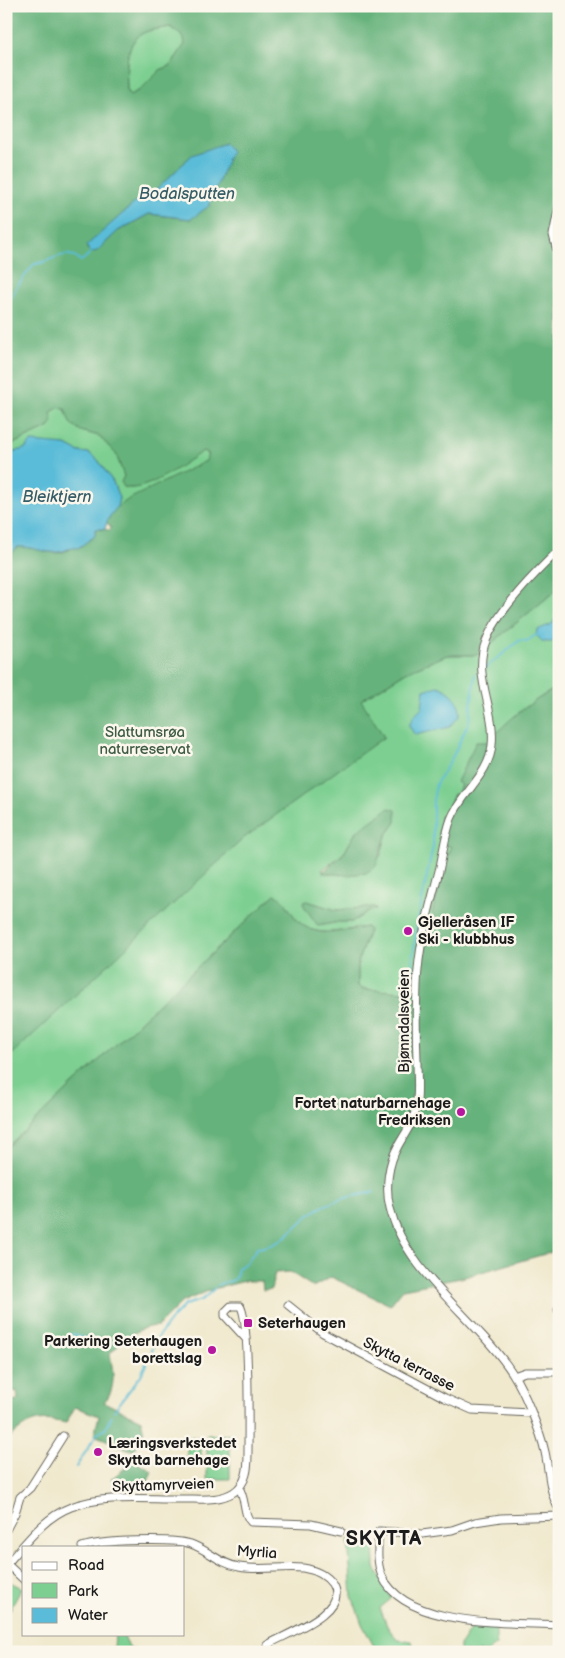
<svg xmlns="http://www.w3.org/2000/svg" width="565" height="1658" font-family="'Balsamiq Sans',sans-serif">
  <rect width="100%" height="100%" fill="#fbf7ec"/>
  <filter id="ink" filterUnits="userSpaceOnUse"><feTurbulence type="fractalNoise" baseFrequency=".02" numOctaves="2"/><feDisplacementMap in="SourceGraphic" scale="10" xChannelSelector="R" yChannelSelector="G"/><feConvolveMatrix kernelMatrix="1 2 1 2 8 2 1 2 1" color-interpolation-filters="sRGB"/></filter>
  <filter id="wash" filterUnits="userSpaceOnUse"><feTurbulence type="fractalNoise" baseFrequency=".0096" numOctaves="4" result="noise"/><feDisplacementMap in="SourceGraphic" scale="20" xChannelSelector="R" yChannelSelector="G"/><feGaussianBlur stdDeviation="1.12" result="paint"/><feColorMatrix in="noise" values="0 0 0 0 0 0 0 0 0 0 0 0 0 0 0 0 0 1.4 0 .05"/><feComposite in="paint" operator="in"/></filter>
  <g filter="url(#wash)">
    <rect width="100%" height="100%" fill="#f0e9ce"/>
    <path fill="#7dcf91" stroke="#4c7656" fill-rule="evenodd" d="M171 27 184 38 186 44 170 66 160 70 140 90 130 95 127 91C127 74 123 47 140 35 148 29 161 29 171 27Z
      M57 408 65 409 69 418 81 431 99 436 116 454 124 476V487C145 494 184 462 203 451L208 453 207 461 117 507 119 498 113 482 98 460 89 453 79 452 66 445 29 444 24 450 6 455V447L50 427 51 413Z
      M6 470 57 562 379 689 406 672 447 655H477L559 588V687C516 707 486 746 457 782L461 784 457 796 455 794 444 843 451 847 432 913 437 919 420 994 362 989 358 986V961L369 931 367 927C344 929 317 940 298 921 288 910 289 903 275 894L6 1148ZM396 822 386 836 381 855 366 873 330 874 322 870 344 853 356 832ZM310 902 336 910 374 907 377 909 367 912 352 922H339L318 926Z
      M207 1435H230V1479H207Z
      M187 1437H201V1461H187Z
      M374 1538 375 1568 392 1598 380 1608 387 1626 397 1640 412 1641 414 1650 377 1652 362 1624 352 1596 348 1540Z
      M6 1580 22 1588 6 1617Z
      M472 1626 496 1627V1645L487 1652H460V1645Z
      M115 1634H123L130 1649 145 1650 146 1652H30L32 1648 114 1649Z"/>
    <path fill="#66b27b" stroke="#41674c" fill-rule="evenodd" d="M6 6H559V588L477 655H447L406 672 361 700 384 737 244 838 6 1060V599L9 595 6 559 17 547C31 546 42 552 56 553 69 553 83 540 94 533L95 529 110 530 111 527 106 522 117 507 129 499 206 461 208 453 203 451C184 463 145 494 124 487L121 482 124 476 116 454 99 436 81 431 70 423 65 409 57 408 51 413 53 421 50 427 6 447ZM171 27 184 38 185 44 170 66 160 70 140 90 130 95 127 92C127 74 123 47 140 35 148 29 161 29 171 27ZM192 155 191 219 149 214 118 231 97 251 87 249V246L147 192 156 190Z
      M559 687V1250L461 1278 403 1289 390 1305 331 1277 313 1287 290 1272 275 1273 271 1289 263 1290 262 1281H245L213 1289 182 1302 158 1326C138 1326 123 1340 110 1354 113 1370 117 1389 104 1402L141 1420 144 1432 134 1451 94 1435 99 1416 75 1407 66 1423C36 1417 28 1421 6 1441V1415L9 1413V1401L18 1400 17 1391 6 1392V1148L275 894C289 903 288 910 298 921 317 940 344 930 367 927L369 931 358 961V986L362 989 420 993 421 966 429 930 435 927 437 919 432 913 451 847 439 838 440 816H444L454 794 458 796 461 785 457 782 476 742H489C507 719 533 700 559 687Z
      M389 808 396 810V822L386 836 376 866 366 873 348 875 322 873 344 853 356 832Z
      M307 901 336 910 374 907 377 909 367 912 352 922H339L318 926 304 906 303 902Z
      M134 1461 152 1471 147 1484 119 1491 111 1479Z"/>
    <path fill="#5abcd8" stroke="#3b6c7a" d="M225 143 231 151 209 206 191 219 149 214 118 231 97 251 91 253 86 246 147 192 156 190 192 155Z
      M31 442 66 445 79 452 89 453 98 460 113 482 119 498 117 507 108 519 105 529H95V536L78 548C70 547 66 551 58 552 46 554 32 546 17 547L6 559V455L26 448Z
      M559 613V636L552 642H543L536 635 537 630 552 624Z
      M438 686C453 692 460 700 460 715L450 727 415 735 409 726 413 717 422 708 424 690Z"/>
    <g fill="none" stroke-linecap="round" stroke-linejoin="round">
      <path stroke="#5abcd8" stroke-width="2" d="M6 302 10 301 16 288 34 264C51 263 66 246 81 261L91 253
        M484 669 520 640 527 641 536 635
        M411 972 417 924 433 846V801L436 784 452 758 469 722 475 674
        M218 1285C230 1278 235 1287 238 1268L247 1262 257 1248C287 1244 291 1228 312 1213 330 1200 352 1196 374 1192
        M71 1334 101 1344
        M114 1411 141 1375 158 1337 173 1317 185 1305 202 1300 215 1288
        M76 1467 97 1434 104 1430 112 1416"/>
    </g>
  </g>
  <g filter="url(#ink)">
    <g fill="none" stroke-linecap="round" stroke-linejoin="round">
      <g stroke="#66645a" stroke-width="9">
        <path id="minor" d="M559 206 553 235 559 259
          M559 550C535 573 498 610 486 641 472 676 496 709 492 745 490 774 461 793 451 819 445 835 443 854 439 871 429 909 418 946 417 986 416 1011 416 1036 417 1060 417 1077 419 1092 416 1108 413 1124 405 1133 398 1146 388 1164 385 1188 390 1208 406 1274 477 1318 513 1374 524 1391 541 1433 545 1452 549 1470 549 1493 559 1509
          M288 1305 323 1333 445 1398 472 1410 530 1413
          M558 1310H559
          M514 1376 525 1372H559
          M239 1488C246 1498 243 1515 251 1522L311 1524 341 1531
          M559 1516 501 1518 475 1522 452 1530 422 1534 379 1531C378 1546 376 1562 382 1576 406 1628 510 1622 559 1625
          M6 1530 15 1513 20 1497 30 1488 63 1436
          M82 1547C99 1540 174 1538 191 1544 208 1550 220 1564 239 1567 260 1571 282 1566 303 1568 315 1570 325 1574 332 1584 350 1612 285 1634 267 1645
          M7 1564 24 1580
          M6 1565C25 1544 44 1517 71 1507 106 1494 149 1500 186 1499 202 1499 220 1501 234 1492 247 1483 248 1468 248 1454 248 1432 250 1317 240 1306H231L225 1312V1316L246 1339"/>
      </g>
      <use href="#minor" stroke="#fff" stroke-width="7"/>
    </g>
  </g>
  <g fill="#b5179e" stroke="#fbf7ec" stroke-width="2">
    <circle cx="408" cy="931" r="5"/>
    <circle cx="461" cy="1112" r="5"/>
    <rect x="243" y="1318" width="10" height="10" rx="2.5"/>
    <circle cx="212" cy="1350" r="5"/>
    <circle cx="98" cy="1452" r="5"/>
  </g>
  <g text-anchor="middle" stroke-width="5" stroke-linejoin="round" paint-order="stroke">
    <g font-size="15" fill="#3e5b45" stroke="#fbf7ec">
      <text x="145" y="737">Slattumsrøa<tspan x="145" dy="17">naturreservat</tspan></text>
    </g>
    <g font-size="15" font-weight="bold" fill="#1c1c1c" stroke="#fbf7ec" text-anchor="start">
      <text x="418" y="927">Gjelleråsen IF<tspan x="418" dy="17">Ski - klubbhus</tspan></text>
      <text x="451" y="1108" text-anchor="end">Fortet naturbarnehage<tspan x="451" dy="17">Fredriksen</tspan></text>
      <text x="258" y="1328">Seterhaugen</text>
      <text x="202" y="1346" text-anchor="end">Parkering Seterhaugen<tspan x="202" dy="17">borettslag</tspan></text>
      <text x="108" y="1448">Læringsverkstedet<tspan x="108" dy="17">Skytta barnehage</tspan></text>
    </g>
    <g font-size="15" fill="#1c1c1c" stroke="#fbf7ec">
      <text transform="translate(404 1021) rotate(-90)" y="5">Bjønndalsveien</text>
      <text transform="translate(409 1364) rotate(27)" y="5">Skytta terrasse</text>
      <text transform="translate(163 1485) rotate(-2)" y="5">Skyttamyrveien</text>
      <text transform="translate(257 1552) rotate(4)" y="5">Myrlia</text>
    </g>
    <g font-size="16" font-style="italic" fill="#355c67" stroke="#fbf7ec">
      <text x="187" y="199">Bodalsputten</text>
      <text x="57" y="502">Bleiktjern</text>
    </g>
    <g font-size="20" font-weight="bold" letter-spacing="1" fill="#1c1c1c" stroke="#fbf7ec">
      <text x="384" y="1545">SKYTTA</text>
    </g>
  </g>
  <rect width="565" height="1658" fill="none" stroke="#fbf7ec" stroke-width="25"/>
  <rect x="22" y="1546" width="162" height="90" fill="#fbf7ec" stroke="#a29f99"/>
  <rect x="32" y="1562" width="25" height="8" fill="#ffffff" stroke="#a29f99"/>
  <text x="68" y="1570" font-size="15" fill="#1c1c1c">Road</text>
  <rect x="32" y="1583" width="25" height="15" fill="#7dcf91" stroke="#a29f99"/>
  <text x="68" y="1596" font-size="15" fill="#1c1c1c">Park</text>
  <rect x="32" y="1608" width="25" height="15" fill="#5abcd8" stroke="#a29f99"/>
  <text x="68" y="1620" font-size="15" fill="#1c1c1c">Water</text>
</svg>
